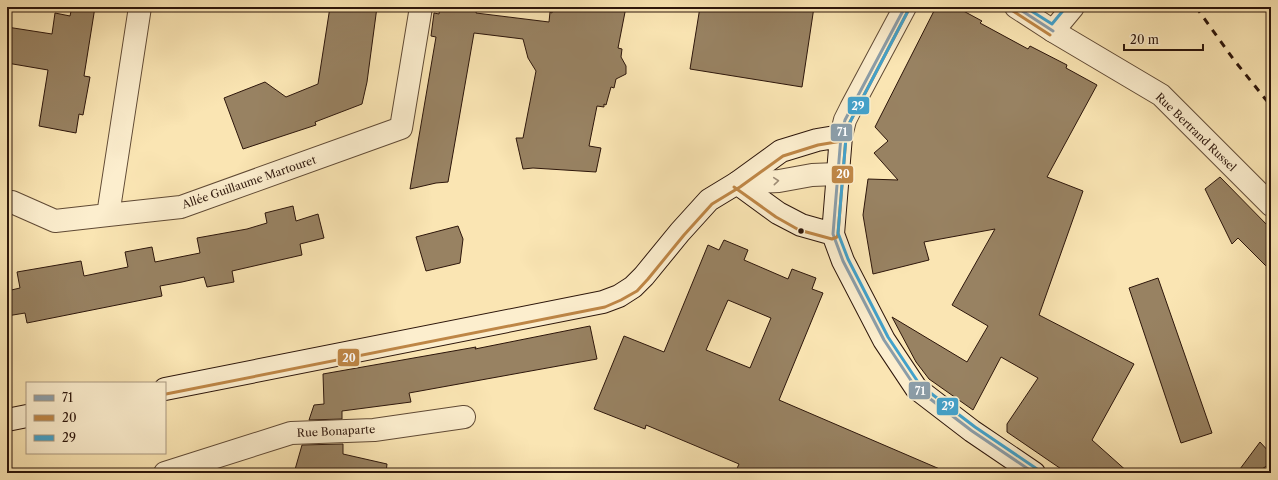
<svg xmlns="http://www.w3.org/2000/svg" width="1278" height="480" font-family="'Libre Caslon Text',serif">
  <rect width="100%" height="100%" fill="#fae5b3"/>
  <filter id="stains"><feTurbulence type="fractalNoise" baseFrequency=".005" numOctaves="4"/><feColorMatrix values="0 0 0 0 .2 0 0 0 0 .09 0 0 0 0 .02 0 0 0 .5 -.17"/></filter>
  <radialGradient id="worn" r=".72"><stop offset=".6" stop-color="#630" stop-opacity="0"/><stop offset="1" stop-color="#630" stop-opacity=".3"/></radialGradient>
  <path fill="#988262" stroke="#2d160b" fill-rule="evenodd" d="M72 7H95L84 76 90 77 83 115 79 114 76 133 39 126 48 70 7 63V27L52 34 55 13 70 16Z
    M330 7H377L367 82 362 104 315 122 316 125 243 149 224 98 265 82 286 97 318 84Z
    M440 7H477L476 13 549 22 550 12 552 13 553 7H626L618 48 622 49 621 57 626 66V74L616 79 614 88 611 87 606 105 604 104V107L597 106 589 146 601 148 596 172 533 168 523 169 516 138H523L536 71 528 58 523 39 474 33 448 182 436 183 410 189 436 37 431 36 434 13 439 14Z
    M700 7H814L802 87 690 69Z
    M936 7H956L982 21 980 23 1028 49 1030 46 1067 65 1066 68 1097 85 1047 177 1083 191 1039 315 1134 364 1092 440 1129 473H1067L1007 432V424L1038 378 1001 357 973 410 929 379 916 362 892 317 967 362 988 326 952 305 995 229 924 242 929 260 873 274 863 215 868 179 898 180 874 153 888 141 875 127Z
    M1220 177 1271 229V271L1238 238 1232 244 1205 189Z
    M293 206 296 221 318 214 324 238 300 244 302 255 232 271 234 282 207 287 204 277 182 282 160 286 162 296 27 323 25 313 7 316V291L20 288 17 272 81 261 84 276 128 267 125 252 152 247 155 262 200 253 197 238 247 229 267 223 265 213Z
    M458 226 463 239 460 263 426 271 416 237Z
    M724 240 748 250 744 260 788 279 792 269 816 278 812 289 823 293 779 400 949 473H735L739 464 646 425 645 429 594 409 624 336 664 352 708 245 719 250ZM728 300 771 318 750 368 706 350Z
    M1158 278 1212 433 1181 443 1129 288Z
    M590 326 597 359 409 393 411 402 342 411V419L309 420 314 405 324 404 323 374 476 347 475 349Z
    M1260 442 1271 454V463L1256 473H1237Z
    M343 444V454L387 464 386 473H294L302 445Z"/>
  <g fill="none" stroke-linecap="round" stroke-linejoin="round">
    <g stroke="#604a35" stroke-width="24">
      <path id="minor" d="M140 7 108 215 181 207 401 128 421 7
        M1053 31 1161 95 1271 205
        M12 202 55 221 108 215
        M165 473 291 433 374 430 464 417"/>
    </g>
    <g stroke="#604a35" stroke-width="24">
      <path id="tertiary" d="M1016 7 1053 31 1073 7
        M841 136 845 120 851 108 905 7
        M737 183 779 181 812 175 837 174"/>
    </g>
    <g stroke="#2d160b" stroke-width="24">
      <path id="secondary" d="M737 183 778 213 801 225 833 234
        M165 389 603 302 619 296 633 287 644 276 680 232 709 200 737 183 781 151 817 140 841 136 833 234 843 261 884 340 916 388 972 431 1034 473
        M7 420 27 416"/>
    </g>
    <use href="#minor" stroke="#fceece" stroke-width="22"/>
    <use href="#tertiary" stroke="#fceece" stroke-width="22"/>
    <use href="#secondary" stroke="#fceece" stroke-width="22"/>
    <path stroke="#2d160b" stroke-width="3" stroke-dasharray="7 7" stroke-linecap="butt" d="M1196 7 1234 60 1271 106"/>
    <g stroke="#fceece" stroke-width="6">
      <path id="bus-1" d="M905 7 845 120 841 136 833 234 843 261 884 340 916 388 972 431 1034 473
        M1016 7 1053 31"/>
    </g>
    <g stroke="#fceece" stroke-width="6">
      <path id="bus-2" d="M1013 11 1050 35
        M734 187 776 217 799 230 832 239 837 237 838 234 846 137 850 122 909 9
        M166 394 605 307 621 300 637 291 648 279 684 235 712 204 740 187 783 156 818 145 842 141"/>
    </g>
    <g stroke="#fceece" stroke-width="6">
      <path id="bus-3" d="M1025 7 1052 24 1066 7
        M909 9 850 122 846 137 838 233 848 259 888 337 920 385 975 427 1037 469"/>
    </g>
    <use href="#bus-1" stroke="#8b9da8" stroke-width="3"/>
    <use href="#bus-2" stroke="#be8646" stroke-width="3"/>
    <use href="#bus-3" stroke="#43a1ca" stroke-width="3"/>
  </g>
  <defs><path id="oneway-chevron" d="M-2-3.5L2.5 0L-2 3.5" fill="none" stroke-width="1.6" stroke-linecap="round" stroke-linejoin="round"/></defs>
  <use stroke="#9f8d76" href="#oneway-chevron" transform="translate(776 181) rotate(-5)"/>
  <circle fill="#2d160b" stroke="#fceece" stroke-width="1.5" cx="801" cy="231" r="3.5"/>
  <g text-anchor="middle" stroke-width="4" stroke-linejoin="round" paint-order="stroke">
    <g font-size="11" fill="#2d160b" stroke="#fceece">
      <text transform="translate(1196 132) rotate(44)" y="4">Rue Bertrand Russel</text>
      <text transform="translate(249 182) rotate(-19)" y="4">Allée Guillaume Martouret</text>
      <text transform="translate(336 431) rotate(-3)" y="4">Rue Bonaparte</text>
    </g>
  </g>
  <g stroke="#fceece" stroke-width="1.5">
    <rect x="847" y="96" width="23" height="19" rx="4" fill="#43a1ca"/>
    <rect x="830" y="123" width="23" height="19" rx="4" fill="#8b9da8"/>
    <rect x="831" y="165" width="23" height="19" rx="4" fill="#be8646"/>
    <rect x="337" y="348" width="23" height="19" rx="4" fill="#be8646"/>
    <rect x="908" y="381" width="23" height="19" rx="4" fill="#8b9da8"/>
    <rect x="936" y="397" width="23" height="19" rx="4" fill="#43a1ca"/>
  </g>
  <g font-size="11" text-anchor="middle" font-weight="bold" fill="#fff">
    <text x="858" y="110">29</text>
    <text x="842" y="136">71</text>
    <text x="843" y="178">20</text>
    <text x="349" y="362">20</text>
    <text x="920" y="395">71</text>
    <text x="948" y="410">29</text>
  </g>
  <rect width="1278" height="480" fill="none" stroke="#fae5b3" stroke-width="24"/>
  <rect x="8" y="8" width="1262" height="464" fill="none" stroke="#2d160b" stroke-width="2"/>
  <rect x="12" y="12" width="1254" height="456" fill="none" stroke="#2d160b"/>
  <rect x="26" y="382" width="140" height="72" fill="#fceece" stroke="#a99880"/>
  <rect x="34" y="395" width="20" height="6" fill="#8b9da8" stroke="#a99880"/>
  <text x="62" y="402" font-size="12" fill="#2d160b">71</text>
  <rect x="34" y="415" width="20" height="6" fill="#be8646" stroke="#a99880"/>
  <text x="62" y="422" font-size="12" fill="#2d160b">20</text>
  <rect x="34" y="435" width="20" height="6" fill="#43a1ca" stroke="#a99880"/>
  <text x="62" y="442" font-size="12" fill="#2d160b">29</text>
  <path d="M1124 44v6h79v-6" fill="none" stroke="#2d160b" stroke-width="2"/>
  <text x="1130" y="44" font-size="12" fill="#2d160b" stroke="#fceece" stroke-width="3" paint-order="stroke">20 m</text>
  <rect width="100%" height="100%" filter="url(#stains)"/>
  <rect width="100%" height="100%" fill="url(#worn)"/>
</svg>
